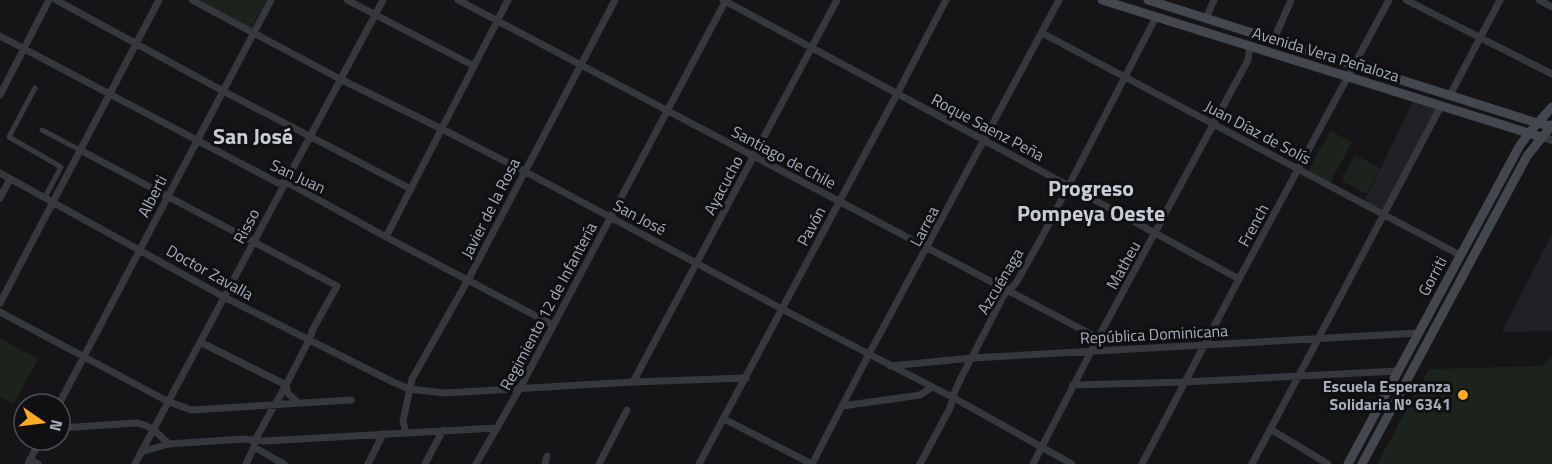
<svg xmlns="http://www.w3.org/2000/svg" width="1552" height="464" font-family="'Titillium Web',sans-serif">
  <rect width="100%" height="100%" fill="#151518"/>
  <path fill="#212125" d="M1415 98 1441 106 1384 215 1363 204Z
    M1552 234V331L1502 332Z"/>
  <path fill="#1b231c" d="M201 0H266L251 28Z
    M1330 131 1352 142 1330 183 1308 171Z
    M1355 155 1380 168 1367 194 1342 181Z
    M0 338 38 359 14 404 0 397Z
    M1552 357V464H1377L1429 369 1541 366Z"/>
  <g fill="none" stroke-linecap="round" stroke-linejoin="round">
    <path stroke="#36383d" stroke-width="5" d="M35 88 9 137 61 167 45 197
      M42 130 80 150"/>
    <path stroke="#36383d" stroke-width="7" d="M56 0 223 91 411 189
      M192 0 340 79 442 129 524 171 782 309 954 398 1072 464
      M347 0 474 66
      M458 0 1098 338
      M723 0 1069 186 1239 279
      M1406 0 1552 74
      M1539 0 1552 7
      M1206 18 1214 0
      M1042 33 1460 255
      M0 36 278 183 290 184 386 237 553 325
      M1274 39 1291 0
      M0 95 49 0
      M1450 95 1500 0
      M80 150 337 286 313 329 309 340 286 385 255 440 254 447 284 464
      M0 173 224 297 393 382 409 389 445 393 633 382 746 378
      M0 198 10 179
      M386 237 508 0
      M0 303 159 0
      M0 312 167 401 191 410 351 400
      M200 342 286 385 288 393 298 403
      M890 366 972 358 1419 333
      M633 382 837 0
      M1073 385 1185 382 1398 371
      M59 404 271 0
      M842 406 920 395 932 387
      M724 419 812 464
      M60 428 136 423C154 426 156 433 169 444
      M1270 429 1328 464
      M406 433 403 421 412 379 468 280 615 0
      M141 452 169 444 243 439 264 441 496 428
      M30 459 38 464
      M28 464 40 440
      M135 464 383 0
      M246 464 254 447
      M368 464 383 434
      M425 464 443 430
      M476 464 520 388 726 0
      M545 464 547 456
      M599 464 627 410
      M699 464 897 94 946 0
      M812 464 869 354 1059 0
      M920 464 950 408 955 391 961 378 1004 295 1016 283 1042 237 1156 17
      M1033 464 1098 338 1248 60 1250 47
      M1142 464 1239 279 1389 0
      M1252 464 1441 106"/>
    <path stroke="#36383d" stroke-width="8" d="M1541 137 1552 140"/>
    <path stroke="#44474d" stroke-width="9" d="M1102 0 1541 137
      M1148 0 1537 123 1551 126
      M1348 464 1519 147 1528 134 1552 107
      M1362 464 1527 156 1552 125"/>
  </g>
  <circle fill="#ffaa26" stroke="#101013" stroke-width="2" cx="1463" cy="395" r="6"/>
  <g text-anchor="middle" stroke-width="6" stroke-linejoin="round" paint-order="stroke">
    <g font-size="16" fill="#a6adb9" stroke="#101013">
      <text transform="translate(1326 54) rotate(17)" y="6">Avenida Vera Peñaloza</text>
      <text transform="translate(988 127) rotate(28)" y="6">Roque Saenz Peña</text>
      <text transform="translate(1258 132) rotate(28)" y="6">Juan Díaz de Solís</text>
      <text transform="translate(784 157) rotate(28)" y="6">Santiago de Chile</text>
      <text transform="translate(298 176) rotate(25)" y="6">San Juan</text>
      <text transform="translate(723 185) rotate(-62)" y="6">Ayacucho</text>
      <text transform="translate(152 196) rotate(-63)" y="6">Alberti</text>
      <text transform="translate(490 208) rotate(-63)" y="6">Javier de la Rosa</text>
      <text transform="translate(640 217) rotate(28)" y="6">San José</text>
      <text transform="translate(1253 225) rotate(-62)" y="6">French</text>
      <text transform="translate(246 226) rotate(-62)" y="6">Risso</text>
      <text transform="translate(811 226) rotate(-62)" y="6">Pavón</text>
      <text transform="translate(924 226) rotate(-62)" y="6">Larrea</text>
      <text transform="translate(1123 265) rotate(-61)" y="6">Matheu</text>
      <text transform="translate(210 272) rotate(29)" y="6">Doctor Zavalla</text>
      <text transform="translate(1432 276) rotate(-62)" y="6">Gorriti</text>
      <text transform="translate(1000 281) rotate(-59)" y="6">Azcuénaga</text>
      <text transform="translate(548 306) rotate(-62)" y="6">Regimiento 12 de Infantería</text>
      <text transform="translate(1154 334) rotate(-3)" y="6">República Dominicana</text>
    </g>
    <g font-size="16" font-weight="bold" fill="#a6adb9" stroke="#101013" text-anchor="end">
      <text x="1451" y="392">Escuela Esperanza<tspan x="1451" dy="18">Solidaria Nº 6341</tspan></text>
    </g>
    <g font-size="22" font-weight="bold" fill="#c8ccd4" stroke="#101013">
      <text x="253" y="144">San José</text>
      <text x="1091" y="196">Progreso<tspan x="1091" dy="25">Pompeya Oeste</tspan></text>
    </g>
  </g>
  <g transform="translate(42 422) rotate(104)"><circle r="28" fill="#101013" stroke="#4c4f55" stroke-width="1.5"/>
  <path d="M0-4.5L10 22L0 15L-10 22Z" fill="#ffaa26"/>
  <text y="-9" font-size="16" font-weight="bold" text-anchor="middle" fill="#a6adb9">N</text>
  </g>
</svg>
